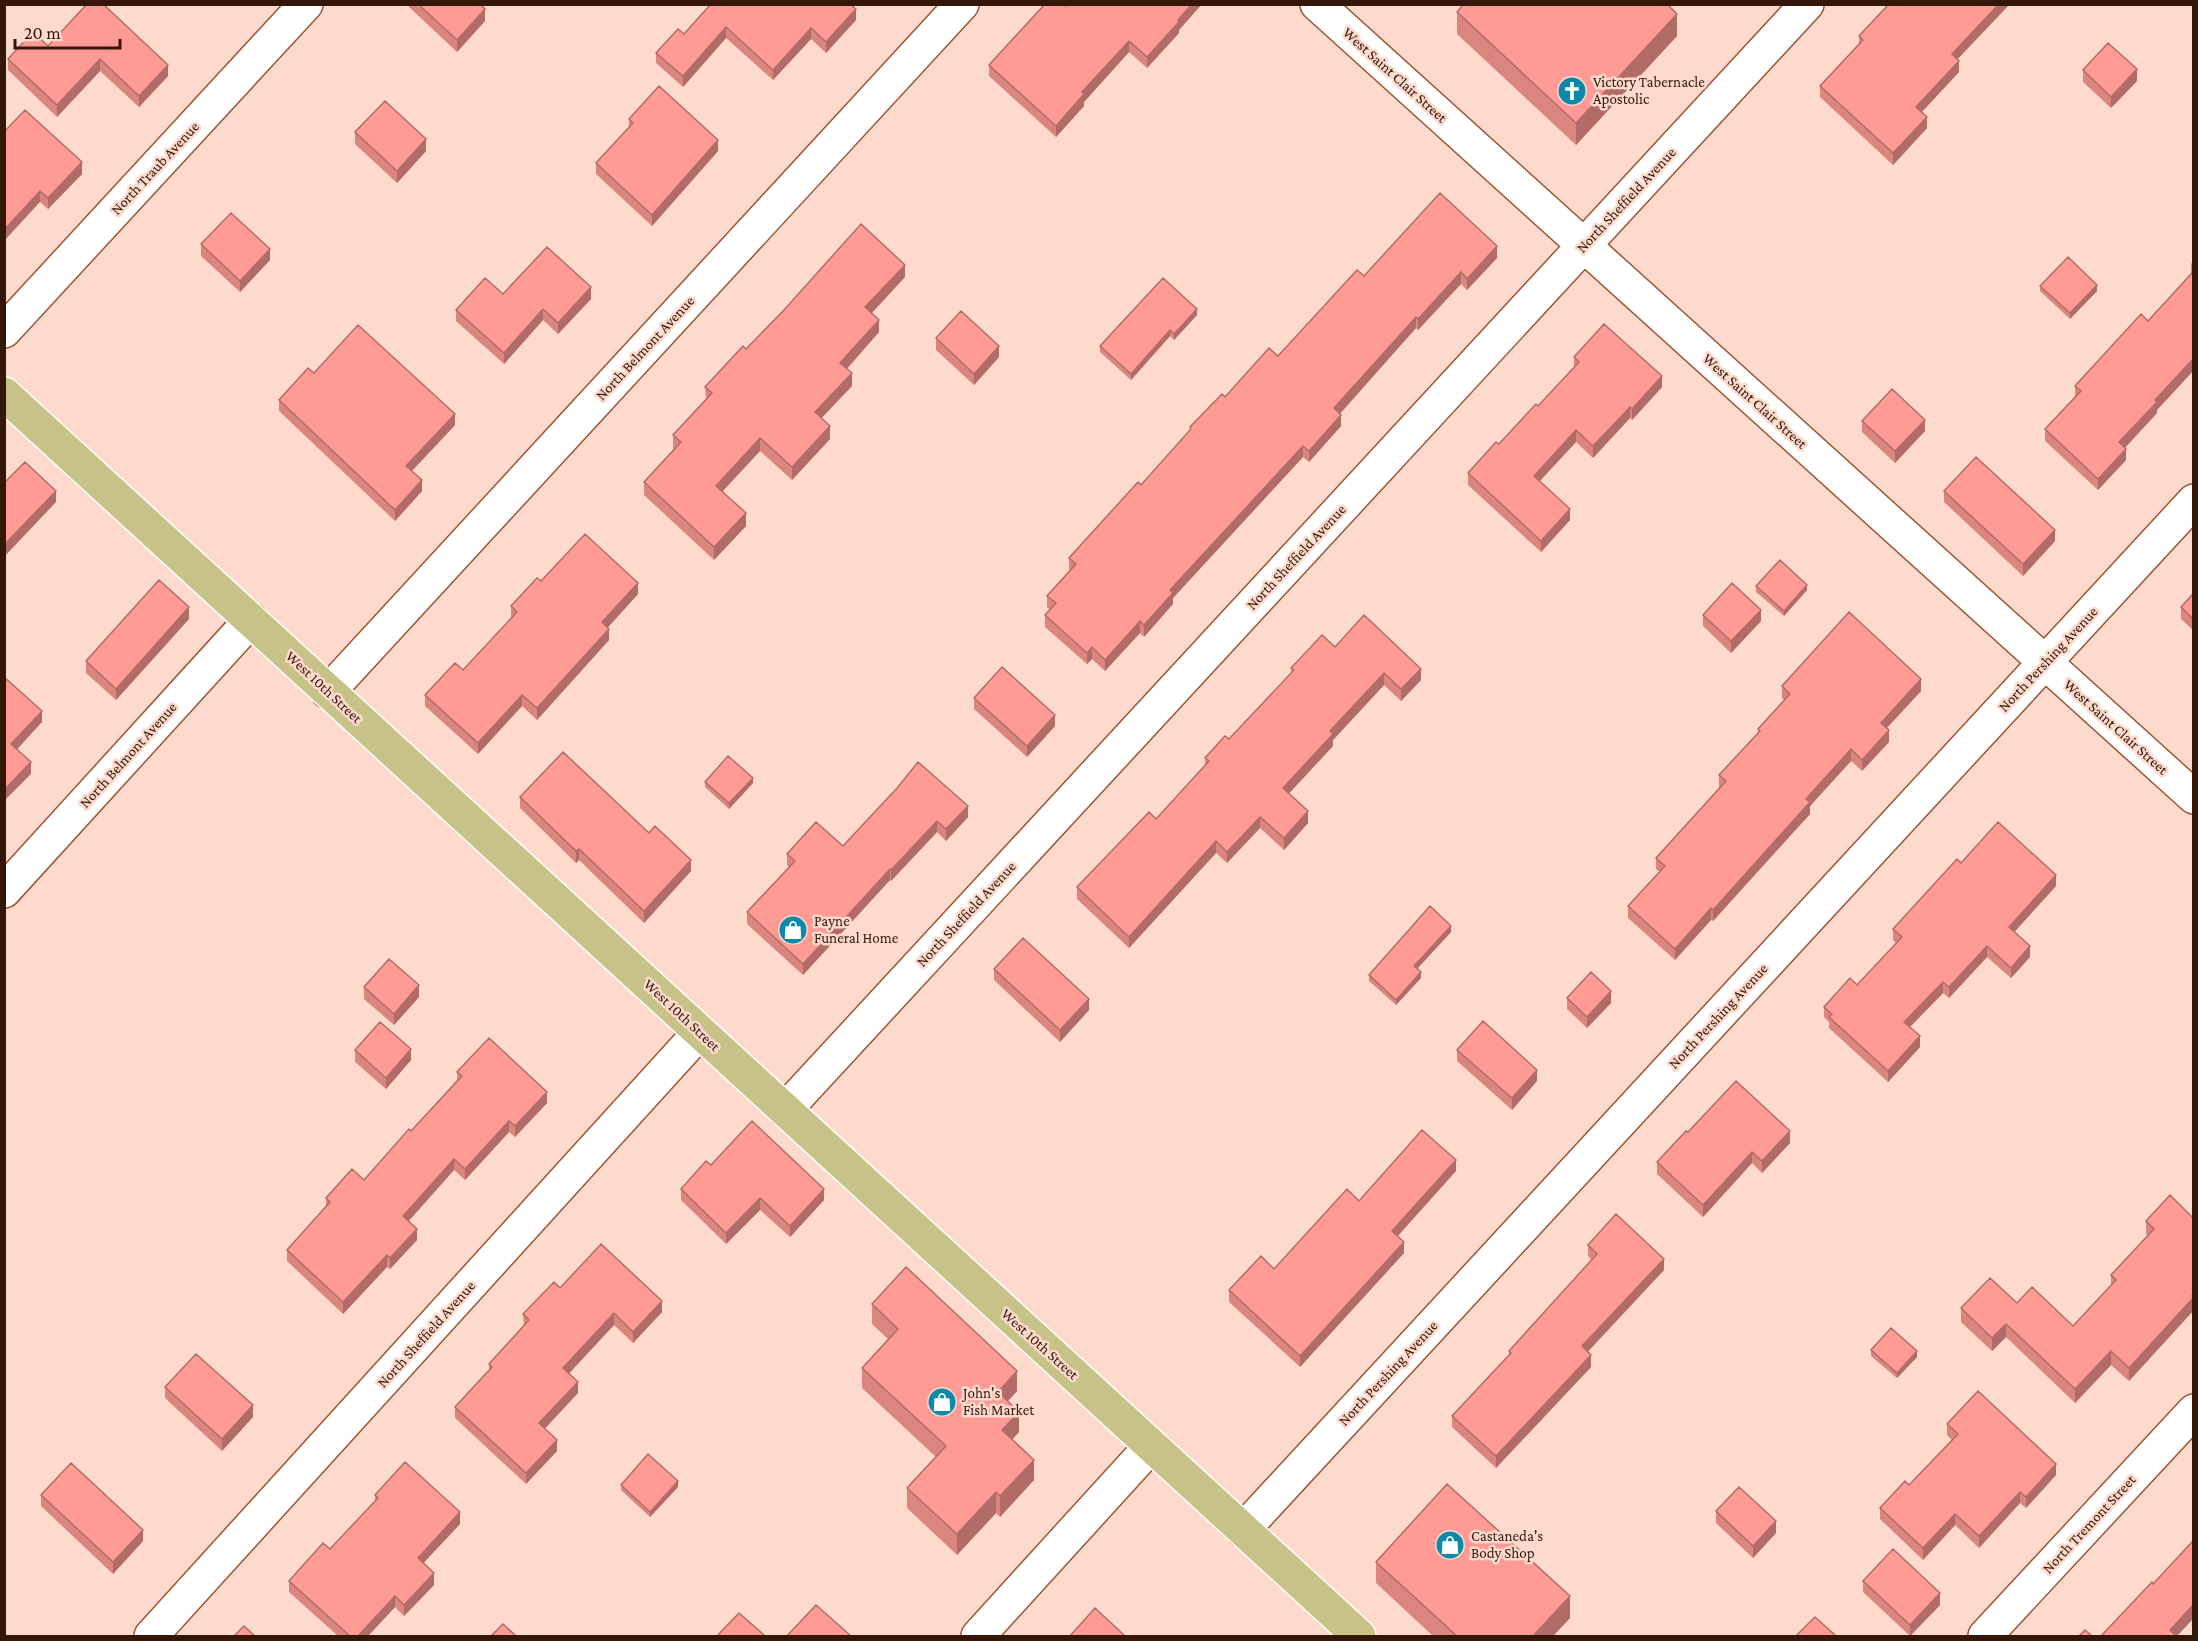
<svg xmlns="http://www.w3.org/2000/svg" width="2198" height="1641" font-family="'Crimson Pro',serif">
  <rect width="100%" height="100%" fill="#fddacc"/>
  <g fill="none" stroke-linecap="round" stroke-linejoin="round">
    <g stroke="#9e5533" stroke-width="36">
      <path id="minor" d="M1317 4 2194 797
        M4 331 306 4
        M328 692 962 4
        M4 891 251 620
        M785 1110 1807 4
        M151 1636 700 1032
        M1985 1636 2194 1411"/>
    </g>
    <g stroke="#9e5533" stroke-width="36">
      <path id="tertiary" d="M1243 1530 2194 501
        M978 1636 1151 1446"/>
    </g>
    <g stroke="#fff" stroke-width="36">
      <path id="primary" d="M4 394 1359 1636"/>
    </g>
    <use href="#minor" stroke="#fff" stroke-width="33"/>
    <use href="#tertiary" stroke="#fff" stroke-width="33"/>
    <use href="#primary" stroke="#c7c288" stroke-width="33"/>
  </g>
  <path fill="#db857f" d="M409 4H480L485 21 457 52 409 7Z
    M711 4 856 20 826 53 811 39 773 80 726 38 683 87 656 63V53L684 34Z
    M1067 4H1202L1179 30V33L1147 68 1129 52 1084 102V106L1056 137 989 76V65Z
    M1457 12 1677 36 1576 145 1457 34Z
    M1859 36 1958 59 1959 72 1922 112 1927 128 1893 165 1820 97V86L1859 44Z
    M48 46 168 76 139 107 100 71 57 117 8 70V59Z
    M2083 70 2137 81 2111 108 2083 82Z
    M629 119 718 151 652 226 596 174V163L629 128Z
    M4 132 82 174 48 209 40 202Z
    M355 132 426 151 397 183 355 144Z
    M201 244 270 260 240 292 201 256Z
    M1497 258 1467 290 1461 284 1418 330 1416 328 1340 414 1341 426 1309 462 1303 457 1173 598V604L1144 637 1140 633 1105 671 1092 659 1087 664 1045 627V615L1050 610 1047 607V596L1070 570 1069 569V558L1141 485 1190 430V427L1225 397 1278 356 1364 276Z
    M2193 261V371L2157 410V413L2125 448 2126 460 2098 490 2045 441V429L2075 397V386L2148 321 2191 275V264Z
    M905 277 872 313 879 332 847 369 852 386 821 418 830 439 792 480 760 451 723 491 746 526 714 560 644 495V482L674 449 673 448V435L706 400 705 387 746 349Z
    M2040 286 2097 291 2070 319 2040 291Z
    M503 294 591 299 558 334 543 320 504 364 456 321V310Z
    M1197 315 1174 340 1170 336 1131 380 1100 352V346Z
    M936 338 999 357 974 385 936 350Z
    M1574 357 1662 387 1632 420 1630 418 1593 458 1576 442 1540 481 1570 520 1541 552 1468 485V473L1499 444 1538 406 1574 367Z
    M314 373 455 425 412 471 422 491 395 521 279 411V400Z
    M1862 421 1925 431 1895 463 1862 432Z
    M1944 491 2055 541 2023 576 1944 502Z
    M541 581 638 594 607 628 609 640 537 720 522 706 478 754 425 706V695L463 670 511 618V606Z
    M1756 586 1807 590 1784 616 1756 592Z
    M2193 594V630L2181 619V607Z
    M1703 615 1761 621 1731 653 1703 626Z
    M189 619 116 700 86 673V661Z
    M1335 647 1421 680 1401 701 1384 685 1333 740V746L1289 793 1308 823 1284 850 1260 828 1227 863 1216 853 1129 948 1077 899V887L1156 819 1205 766V758L1229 739 1291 673V668Z
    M1782 686 1921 691 1887 728 1889 742 1862 771 1851 761 1810 806V814L1713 921 1711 920 1675 960 1628 918V906L1660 872 1656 869V858L1720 788 1719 787V775L1758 734V729L1784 700 1782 698Z
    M974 698 1055 726 1027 757 974 709Z
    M705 782 753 783 729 809 705 787Z
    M898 787 968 817 946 841 937 832 891 881 890 880 803 975 747 924V912L789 867 787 865V854L843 846Z
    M520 797 691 871 644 923 579 860 576 863 520 808Z
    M2056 886 2014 932 2030 957 2011 978 1987 957 1949 998 1943 993 1910 1027 1920 1047 1888 1082 1829 1028V1022L1824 1017V1007L1857 985 1896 943 1893 940V929Z
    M1451 932 1417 969 1421 978 1396 1005 1369 981V975Z
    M994 969 1089 1010 1060 1042 994 980Z
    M364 987 419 997 394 1025 364 999Z
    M1567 998 1611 1003 1587 1028 1567 1009Z
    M355 1050 411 1060 386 1089 355 1062Z
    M1457 1050 1537 1081 1512 1110 1457 1061Z
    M457 1072 547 1103 515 1137 509 1132 465 1180 454 1170 409 1221 417 1240 390 1269 387 1267 343 1314 287 1261V1250L326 1207V1198L364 1180 411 1131 457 1080Z
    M1688 1132 1790 1143 1762 1173 1752 1163 1703 1217 1657 1174V1162Z
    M711 1165 824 1200 790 1237 760 1210 726 1244 681 1200V1189Z
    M1456 1171 1398 1236 1404 1253 1300 1367 1229 1302V1290L1274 1269 1359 1201Z
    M2193 1218V1311L2129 1381 2111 1365 2075 1403 2006 1337 1992 1351 1961 1322V1308L2017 1303 2073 1326 2111 1285V1275L2148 1236 2146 1234V1221Z
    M1588 1245 1664 1270 1587 1352 1591 1367 1496 1468 1452 1427V1416L1509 1355V1351L1592 1260 1588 1256Z
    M560 1288 662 1312 633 1343 614 1325 568 1373 578 1393 545 1428 557 1451 526 1484 455 1418V1407L489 1370V1364L524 1326 523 1314Z
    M872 1304 1017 1391 1008 1401 1019 1432 1012 1440 1034 1480 1000 1517 996 1513 957 1555 907 1508V1488L936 1457 862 1388V1368L888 1339 872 1324Z
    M1871 1350 1917 1357 1897 1378 1871 1356Z
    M165 1387 253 1417 222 1451 165 1398Z
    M1947 1424 2056 1475 2026 1508 2020 1503 1979 1548 1955 1525 1923 1560 1880 1519V1508L1909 1485 1952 1440 1947 1435Z
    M621 1485 678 1487 650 1517 621 1490Z
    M41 1495 143 1541 113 1574 41 1506Z
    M375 1495 460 1524 423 1563 434 1585 404 1616 395 1607 368 1636H338L289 1592V1581L330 1549 375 1502Z
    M1716 1511 1776 1533 1753 1558 1716 1523Z
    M1376 1562 1570 1618 1553 1636H1433L1376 1583Z
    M1863 1581 1940 1605 1910 1636 1863 1592Z"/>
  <path fill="#b26c68" d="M1192 4H1202L1179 30V33L1147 68V57Z
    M1999 4H2010L1952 65V54Z
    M485 9V21L457 52V40Z
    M856 9V20L826 53V42Z
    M1677 14V36L1576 145V123Z
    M726 27V38L683 87V76Z
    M811 28V39L773 80V70Z
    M1129 41V52L1084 102V106L1056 137V126L1082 92Z
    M100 59V71L57 117V105Z
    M1959 61V72L1916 118V107Z
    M168 65V76L139 107V96Z
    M2137 69V81L2111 108V97Z
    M1927 117V128L1893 165V153Z
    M426 139V151L397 183V171Z
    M718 140V151L652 226V215Z
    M82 162V174L48 209V198Z
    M40 191V202L4 241V230Z
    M1497 246V258L1467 290V279Z
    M270 249V260L240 292V281Z
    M905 265V277L865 320V307Z
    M1461 272V284L1418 330V319Z
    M2097 285V291L2070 319V313Z
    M591 287V299L558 334V323Z
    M543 309V320L504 364V353Z
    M1197 309V315L1174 340V334Z
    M1416 317V328L1334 420V408Z
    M879 320V332L840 376V363Z
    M1170 330V336L1131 380V374Z
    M999 346V357L974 385V374Z
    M2193 359V371L2157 410V413L2119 454V442L2155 400Z
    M852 373V386L815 425V412Z
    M1662 376V387L1632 420V409Z
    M1630 407V418L1593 458V446Z
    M455 414V425L406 477V466Z
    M1341 415V426L1309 462V451Z
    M1925 420V431L1895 463V451Z
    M830 426V439L792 480V467Z
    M1576 430V442L1534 487V476Z
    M760 438V451L716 498V486Z
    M1303 446V457L1173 598V604L1144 637V625L1170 590Z
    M2126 449V460L2098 490V479Z
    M422 480V491L395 521V510Z
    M56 491V502L4 557V545Z
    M1570 509V520L1541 552V541Z
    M746 513V526L714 560V547Z
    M2055 530V541L2023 576V564Z
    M638 583V594L602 634V622Z
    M1807 585V590L1784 616V611Z
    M189 607V619L116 700V689Z
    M1761 610V621L1731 653V641Z
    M1140 621V633L1105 671V660Z
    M609 629V640L537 720V708Z
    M1092 647V659L1087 664V653Z
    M1421 669V680L1401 701V689Z
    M1384 673V685L1333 740V746L1283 800V788L1330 731Z
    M1921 679V691L1881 734V723Z
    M522 695V706L478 754V743Z
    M42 711V722L11 756V744Z
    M1055 715V726L1027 757V746Z
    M1889 730V742L1862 771V760Z
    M1851 749V761L1810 806V814L1713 921V910L1806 799Z
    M31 762V774L4 801V790Z
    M753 778V783L729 809V803Z
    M968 806V817L946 841V829Z
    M1308 811V823L1284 850V838Z
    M1260 817V828L1227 863V852Z
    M937 821V832L891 881V870Z
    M1216 841V853L1129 948V937Z
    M579 849V860L576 863V851Z
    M691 860V871L644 923V911Z
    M890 869V880L803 975V964Z
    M2056 875V886L2009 938V927Z
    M1711 908V920L1675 960V949Z
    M1451 926V932L1414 972V966Z
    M1987 946V957L1949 998V987Z
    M2030 946V957L2011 978V968Z
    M1421 972V978L1396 1005V1000Z
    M1943 982V993L1904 1033V1022Z
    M419 985V997L394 1025V1014Z
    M1611 991V1003L1587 1028V1017Z
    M1089 999V1010L1060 1042V1030Z
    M1920 1036V1047L1888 1082V1071Z
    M411 1049V1060L386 1089V1078Z
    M1537 1070V1081L1512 1110V1098Z
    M547 1092V1103L515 1137V1126Z
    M509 1121V1132L465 1180V1169Z
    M1790 1131V1143L1762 1173V1161Z
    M1752 1152V1163L1703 1217V1205Z
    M454 1159V1170L403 1227V1216Z
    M1456 1160V1171L1392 1242V1231Z
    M824 1189V1200L790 1237V1226Z
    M760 1198V1210L726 1244V1233Z
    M417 1229V1240L390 1269V1258Z
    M1404 1242V1253L1300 1367V1356Z
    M387 1255V1267L343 1314V1302Z
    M1664 1259V1270L1582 1358V1346Z
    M2193 1294V1311L2129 1381V1368Z
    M662 1301V1312L633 1343V1332Z
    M614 1313V1325L563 1380V1368Z
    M2006 1324V1337L1992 1351V1338Z
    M1917 1351V1357L1897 1378V1373Z
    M2111 1351V1365L2075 1403V1389Z
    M1591 1355V1367L1496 1468V1456Z
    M1017 1371V1391L998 1412V1392Z
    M578 1382V1393L539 1435V1423Z
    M253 1405V1417L222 1451V1439Z
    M1019 1412V1432L1002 1450V1430Z
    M557 1440V1451L526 1484V1473Z
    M1034 1460V1480L1000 1517V1496Z
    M2056 1464V1475L2026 1508V1497Z
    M678 1481V1487L650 1517V1512Z
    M996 1492V1513L957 1555V1534Z
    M2020 1492V1503L1979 1548V1536Z
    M460 1512V1524L418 1569V1558Z
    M1955 1514V1525L1923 1560V1548Z
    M1776 1521V1533L1753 1558V1546Z
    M143 1530V1541L113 1574V1562Z
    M434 1573V1585L404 1616V1605Z
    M1940 1593V1605L1910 1636V1625Z
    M395 1596V1607L368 1636H358Z
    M1570 1596V1618L1553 1636H1533Z
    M2193 1605V1619L2177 1636H2170V1630Z"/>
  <path fill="#ff9b94" stroke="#b26c68" stroke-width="1.5" d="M87 4H103L168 65 139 96 100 59 57 105 8 59 33 32 48 46Z
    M418 4H480L485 9 457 40Z
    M711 4H850L856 9 826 42 811 28 773 70 726 27 683 76 656 53 678 29 684 34Z
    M1045 4H1065L1066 6 1067 4H1192L1178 20 1179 22 1147 57 1129 41 1082 92 1084 94 1056 126 989 65Z
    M1464 4H1667L1677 14 1576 123 1457 12Z
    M1889 4H1999L1952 54 1959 61 1916 107 1927 117 1893 153 1820 86 1863 40 1859 36Z
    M2108 43 2137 69 2111 97 2083 70Z
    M659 86 718 140 652 215 596 163 633 123 629 119Z
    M385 101 426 139 397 171 355 132Z
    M25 110 82 162 48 198 40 191 4 230V132Z
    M1440 193 1497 246 1467 279 1461 272 1418 319 1416 317 1334 408 1341 415 1309 451 1303 446 1170 590 1173 593 1144 625 1140 621 1105 660 1092 647 1087 653 1045 615 1056 603 1047 596 1076 564 1069 558 1138 482 1141 485 1191 429 1190 427 1222 394 1225 397 1269 348 1278 356 1357 270 1364 276Z
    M231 213 270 249 240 281 201 244Z
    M861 224 905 265 865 307 879 320 840 363 852 373 815 412 830 426 792 467 760 438 716 486 746 513 714 547 644 482 681 442 673 435 712 393 705 387 743 346 746 349 784 310Z
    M547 247 591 287 558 323 543 309 504 353 456 310 485 278 503 294Z
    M2068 257 2097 285 2070 313 2040 286Z
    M2193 272V359L2155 400 2157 402 2119 442 2126 449 2098 479 2045 429 2081 391 2075 386 2141 314 2148 321Z
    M1163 278 1197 309 1174 334 1170 330 1131 374 1100 346Z
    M961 311 999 346 974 374 936 338Z
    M1604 324 1662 376 1632 409 1630 407 1593 446 1576 430 1534 476 1570 509 1541 541 1468 473 1496 442 1499 444 1536 404 1538 406 1579 362 1574 357Z
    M358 325 455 414 406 466 422 480 395 510 279 400 308 368 314 373Z
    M1892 389 1925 420 1895 451 1862 421Z
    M1976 457 2055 530 2023 564 1944 491Z
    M25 462 56 491 4 545V483Z
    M585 534 638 583 602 622 609 629 537 708 522 695 478 743 425 695 455 663 463 670 517 612 511 606 537 578 541 581Z
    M1780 560 1807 585 1784 611 1756 586Z
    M159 580 189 607 116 689 86 661Z
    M1732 583 1761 610 1731 641 1703 615Z
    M2193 594V619L2181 607Z
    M1849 612 1921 679 1881 723 1889 730 1862 760 1851 749 1806 799 1810 802 1713 910 1711 908 1675 949 1628 906 1665 866 1656 858 1726 781 1719 775 1760 731 1758 729 1790 694 1782 686Z
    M1364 615 1421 669 1401 689 1384 673 1330 731 1333 734 1283 788 1308 811 1284 838 1260 817 1227 852 1216 841 1129 937 1077 887 1149 812 1156 819 1209 761 1205 758 1225 736 1229 739 1294 670 1291 668 1322 635 1335 647Z
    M1002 667 1055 715 1027 746 974 698Z
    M4 677 42 711 11 744 31 762 4 790Z
    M563 752 649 833 655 826 691 860 644 911 579 849 576 851 520 797Z
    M728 756 753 778 729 803 705 782Z
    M918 762 968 806 946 829 937 821 891 870 890 869 803 964 747 912 795 861 787 854 816 822 843 846 898 787Z
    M1998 822 2056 875 2009 927 2030 946 2011 968 1987 946 1949 987 1943 982 1904 1022 1920 1036 1888 1071 1829 1017 1832 1014 1824 1007 1850 978 1857 985 1902 937 1893 929 1957 859 1961 863Z
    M1430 906 1451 926 1414 966 1421 972 1396 1000 1369 975Z
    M1023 938 1089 999 1060 1030 994 969Z
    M389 959 419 985 394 1014 364 987Z
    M1591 972 1611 991 1587 1017 1567 998Z
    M1483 1021 1537 1070 1512 1098 1457 1050Z
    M380 1022 411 1049 386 1078 355 1050Z
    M489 1038 547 1092 515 1126 509 1121 465 1169 454 1159 403 1216 417 1229 390 1258 387 1255 343 1302 287 1250 330 1202 326 1198 352 1169 364 1180 409 1129 411 1131 462 1076 457 1072Z
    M1736 1081 1790 1131 1762 1161 1752 1152 1703 1205 1657 1162 1686 1131 1688 1132Z
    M752 1121 824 1189 790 1226 760 1198 726 1233 681 1189 706 1161 711 1165Z
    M1422 1130 1456 1160 1392 1231 1404 1242 1300 1356 1229 1290 1261 1256 1274 1269 1347 1189 1359 1201Z
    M2170 1195 2193 1218V1294L2192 1296 2193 1298 2129 1368 2111 1351 2075 1389 2006 1324 1992 1338 1961 1308 1990 1278 2017 1303 2032 1287 2073 1326 2116 1280 2111 1275 2154 1229 2146 1221Z
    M1616 1214 1664 1259 1582 1346 1591 1355 1496 1456 1452 1416 1511 1353 1509 1351 1597 1254 1588 1245Z
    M601 1244 662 1301 633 1332 614 1313 563 1368 578 1382 539 1423 557 1440 526 1473 455 1407 492 1367 489 1364 529 1320 523 1314 554 1282 560 1288Z
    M906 1267 1017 1371 998 1392 1019 1412 1002 1430 1034 1460 1000 1496 996 1492 957 1534 907 1488 946 1446 862 1368 898 1329 872 1304Z
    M1891 1328 1917 1351 1897 1373 1871 1350Z
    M196 1354 253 1405 222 1439 165 1387Z
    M1978 1391 2056 1464 2026 1497 2020 1492 1979 1536 1955 1514 1923 1548 1880 1508 1905 1481 1909 1485 1958 1434 1947 1424Z
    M648 1454 678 1481 650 1512 621 1485Z
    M405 1462 460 1512 418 1558 434 1573 404 1605 395 1596 358 1636H350L289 1581 323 1543 330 1549 378 1498 375 1495Z
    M71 1463 143 1530 113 1562 41 1495Z
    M1447 1484 1570 1596 1533 1636H1457L1376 1562Z
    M1739 1487 1776 1521 1753 1546 1716 1511Z
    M2193 1541V1605L2170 1630 2176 1636H2101L2152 1582 2153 1584Z
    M1893 1549 1940 1593 1910 1625 1863 1581Z
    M816 1605 851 1636H787Z
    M1095 1608 1125 1636H1070Z
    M739 1613 765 1636H717Z
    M1815 1617 1836 1636H1796Z
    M503 1624 516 1636H491Z
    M244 1626 255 1636H234Z
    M2085 1630 2092 1636H2079Z"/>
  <defs>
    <g id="church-disc" transform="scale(1.5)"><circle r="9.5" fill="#0c88ab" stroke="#fddacc"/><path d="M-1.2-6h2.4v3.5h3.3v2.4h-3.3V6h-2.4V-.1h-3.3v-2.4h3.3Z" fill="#fff"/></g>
    <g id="shop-disc" transform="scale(1.5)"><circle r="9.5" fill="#0c88ab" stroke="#fddacc"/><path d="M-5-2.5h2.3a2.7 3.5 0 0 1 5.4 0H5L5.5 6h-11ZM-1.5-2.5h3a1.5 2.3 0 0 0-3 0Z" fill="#fff"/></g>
  </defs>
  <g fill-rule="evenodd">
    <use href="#church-disc" x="1572" y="91"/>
    <use href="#shop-disc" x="793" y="930"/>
    <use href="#shop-disc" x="942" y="1402"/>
    <use href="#shop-disc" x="1450" y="1545"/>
  </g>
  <g text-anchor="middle" stroke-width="5" stroke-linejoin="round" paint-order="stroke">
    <g font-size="15" fill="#351709" stroke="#fddacc">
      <text transform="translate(1395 75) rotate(42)" y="5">West Saint Clair Street</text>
      <text transform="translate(155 168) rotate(-47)" y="5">North Traub Avenue</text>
      <text transform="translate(1626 200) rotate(-47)" y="5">North Sheffield Avenue</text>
      <text transform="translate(645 348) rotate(-47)" y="5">North Belmont Avenue</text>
      <text transform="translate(1755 401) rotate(42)" y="5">West Saint Clair Street</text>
      <text transform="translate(1296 557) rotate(-47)" y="5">North Sheffield Avenue</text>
      <text transform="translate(2048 659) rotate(-47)" y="5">North Pershing Avenue</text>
      <text transform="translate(324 687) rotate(43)" y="5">West 10th Street</text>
      <text transform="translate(2116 727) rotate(42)" y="5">West Saint Clair Street</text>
      <text transform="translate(128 755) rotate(-48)" y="5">North Belmont Avenue</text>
      <text transform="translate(966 914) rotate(-47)" y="5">North Sheffield Avenue</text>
      <text transform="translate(682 1015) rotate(43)" y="5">West 10th Street</text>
      <text transform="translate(1718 1016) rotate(-47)" y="5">North Pershing Avenue</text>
      <text transform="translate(426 1334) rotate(-48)" y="5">North Sheffield Avenue</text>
      <text transform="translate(1040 1344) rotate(42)" y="5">West 10th Street</text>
      <text transform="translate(1388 1373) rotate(-47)" y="5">North Pershing Avenue</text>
      <text transform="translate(2089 1524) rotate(-47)" y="5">North Tremont Street</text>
    </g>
    <g font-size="15" fill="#351709" stroke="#fddacc" text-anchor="start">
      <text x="1593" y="87">Victory Tabernacle<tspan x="1593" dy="17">Apostolic</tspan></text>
      <text x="814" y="926">Payne<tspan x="814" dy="17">Funeral Home</tspan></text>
      <text x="963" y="1398">John's<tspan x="963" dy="17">Fish Market</tspan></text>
      <text x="1471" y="1541">Castaneda's<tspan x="1471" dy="17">Body Shop</tspan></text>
    </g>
  </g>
  <rect width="2198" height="1641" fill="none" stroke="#351709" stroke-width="12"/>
  <path d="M15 39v9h105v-9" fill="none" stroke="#351709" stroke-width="3"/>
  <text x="24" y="39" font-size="18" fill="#351709" stroke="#fddacc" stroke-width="4.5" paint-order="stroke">20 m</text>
</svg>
